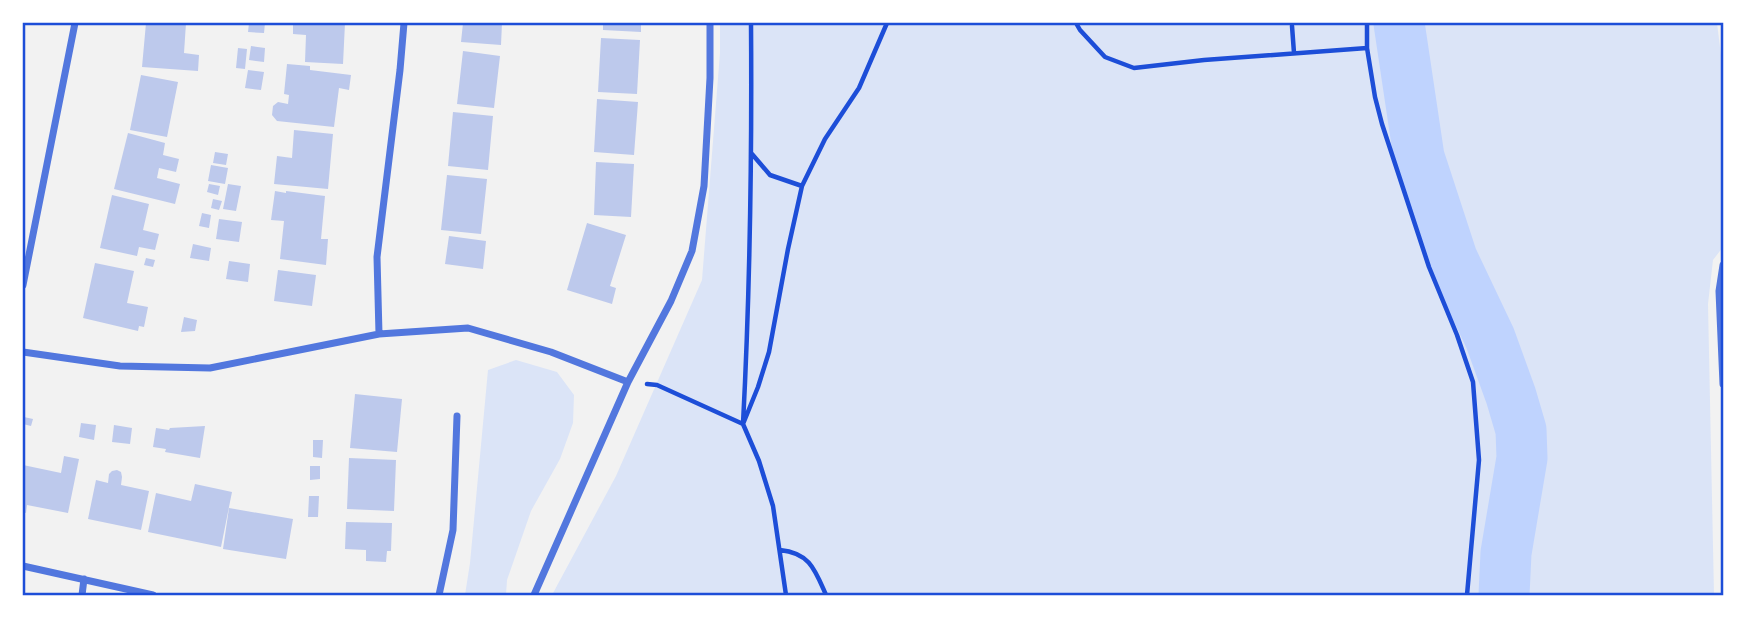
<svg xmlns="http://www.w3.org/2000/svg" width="1746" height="618" font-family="'Nunito Sans',sans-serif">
  <rect width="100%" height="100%" fill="#f2f2f2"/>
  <path fill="#dbe4f7" d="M720 23H1717L1723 71V247L1713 260 1708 304 1714 595H552L616 476 702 280 720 53Z
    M516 360 557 372 574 395 573 423 560 459 531 511 507 580 506 595H465L470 563 488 370Z"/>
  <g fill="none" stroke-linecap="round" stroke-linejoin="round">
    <path stroke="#bfd3fe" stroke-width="51" d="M1399 23 1419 157 1452 258 1490 338 1511 396 1521 430 1522 458 1506 553 1504 595"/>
  </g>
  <path fill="#bdc9ec" d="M146 23H186L184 53 199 55 198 71 142 67Z
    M249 23H265L264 33 248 32Z
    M293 23H345L343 64 305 62 306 35 293 34Z
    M463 23H502L501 45 461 42Z
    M603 23H641V32L603 30Z
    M601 38 640 40 637 94 598 92Z
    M251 46 265 48 264 62 249 60Z
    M238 48 247 49 245 69 236 68Z
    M463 51 500 56 494 108 457 104Z
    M287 64 310 66V70L351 75 349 90 339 88 334 127 277 121 272 115 273 106 278 102 288 104 289 95 284 94Z
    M248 70 264 72 261 90 245 88Z
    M141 75 178 82 167 137 130 130Z
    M597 99 638 102 634 155 594 152Z
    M453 112 493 116 488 170 448 166Z
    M294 130 333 134 328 189 274 184 277 156 292 158Z
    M128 133 165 143 163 155 179 159 176 172 159 168 157 178 180 184 175 204 114 189Z
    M215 152 228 154 226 165 213 163Z
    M596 162 634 164 631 217 594 215Z
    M211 165 228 168 225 184 208 181Z
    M447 175 487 179 481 234 441 230Z
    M209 184 220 186 218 195 207 192Z
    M228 184 241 186 236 211 223 209Z
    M275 191 286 193V191L325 196 321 239H328L326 265 280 259 284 221 271 220Z
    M112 195 149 204 143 230 159 234 155 250 139 247 137 256 100 248Z
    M213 199 222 201 219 210 211 208Z
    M202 213 211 215 209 228 199 226Z
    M219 219 242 222 239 242 216 239Z
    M587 223 626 235 610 286 616 288 612 304 567 290Z
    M449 236 486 241 483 269 445 264Z
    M193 244 211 248 209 261 190 258Z
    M146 258 155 260 153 267 144 265Z
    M229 261 250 264 248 282 226 279Z
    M95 263 134 271 127 303 148 307 144 327 139 326 138 331 83 318Z
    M278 270 316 275 312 306 274 301Z
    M184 317 197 320 195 331 181 332Z
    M355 394 402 399 397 452 350 448Z
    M24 417 33 419 31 426 23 424Z
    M81 423 96 425 94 440 79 437Z
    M114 425 132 428 130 444 112 442Z
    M205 426 200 458 165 452 166 449 153 447 156 428 169 430 170 428Z
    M313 440H323L322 458 313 457Z
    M64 456 79 459 68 513 27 505 26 513 23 512V465L61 473Z
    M349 458 396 460 394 511 347 509Z
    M310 466H320V479L310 480Z
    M117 470 121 472 122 477 121 485 149 491 141 530 88 519 96 480 108 483 109 474 112 471Z
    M195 484 232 492 221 547 148 532 156 493 191 501Z
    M309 496H319L318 517H308Z
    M229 508 293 519 286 559 223 549Z
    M346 522 392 523 391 551H387L386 562 366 561V550L345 549Z"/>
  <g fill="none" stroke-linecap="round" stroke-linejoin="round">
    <path stroke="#1d4ed8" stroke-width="4.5" d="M1076 23 1080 30 1105 57 1134 68 1204 60 1367 48
      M1367 23V48L1375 97 1382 124 1429 267 1457 335 1473 382 1479 460 1467 595
      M1292 26 1294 53
      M752 154 770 175 802 186
      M647 384 657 385 743 424C750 290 752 157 751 23
      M780 550C810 553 815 570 826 595
      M786 595 773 506 759 461 743 424 758 387 769 352 788 249 802 186 825 139 859 88 887 23"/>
    <path stroke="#5277de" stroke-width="7" d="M1723 265 1719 291 1723 384
      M23 285 75 23
      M379 334 377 257 400 70 404 23
      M23 352 120 366 210 368 379 334 468 328 551 352 628 382
      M23 566 153 595
      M82 595 84 579
      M439 595 453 530 457 416
      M534 595 628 382 671 301 692 251 704 186 710 78V23"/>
  </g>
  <rect width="1746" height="618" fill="none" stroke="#ffffff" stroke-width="49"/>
  <rect x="24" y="24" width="1698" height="570" fill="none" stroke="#1d4ed8" stroke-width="2.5"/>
</svg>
